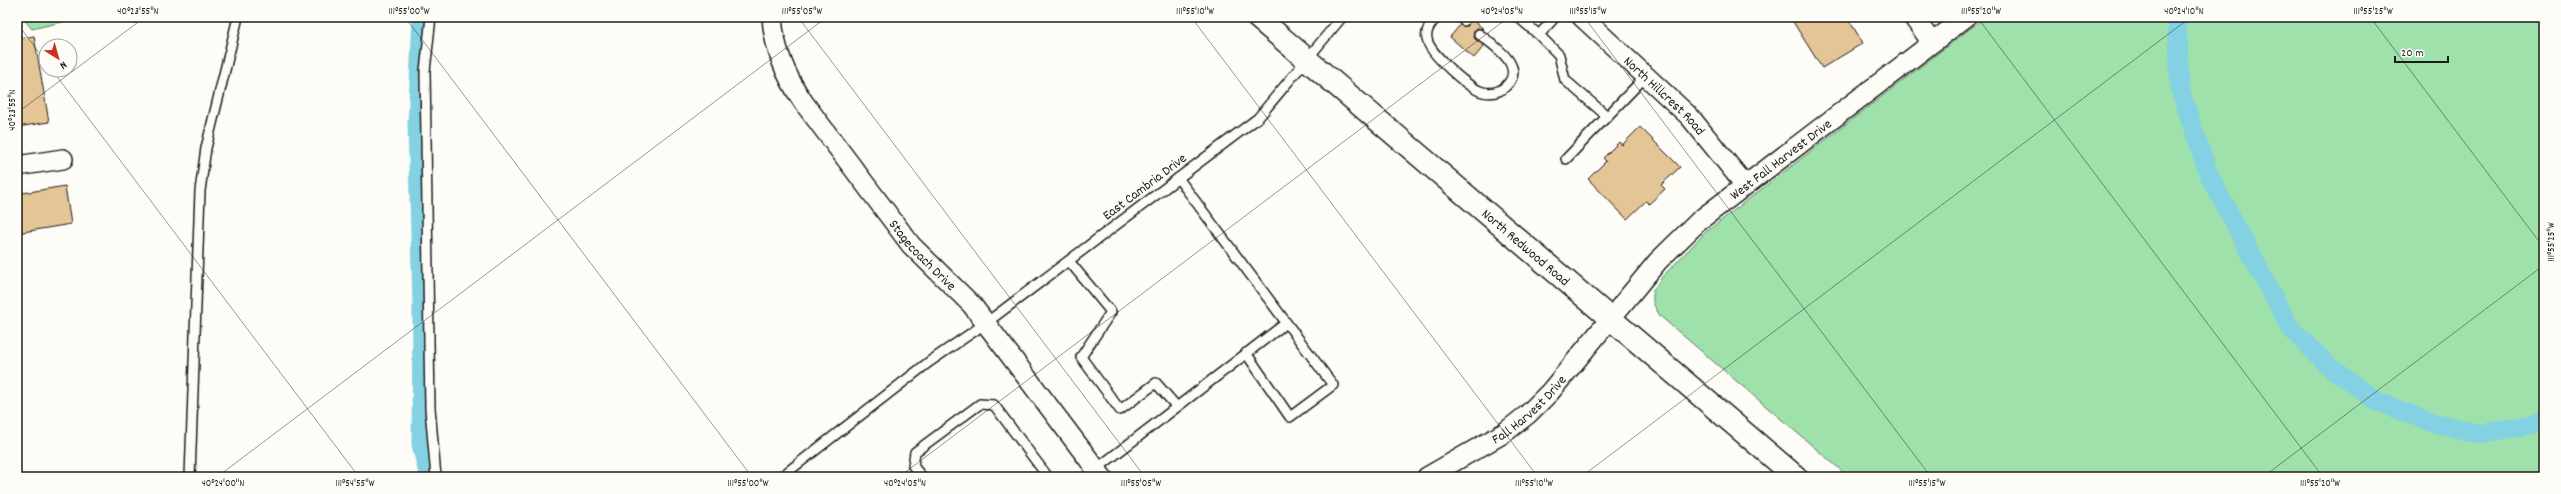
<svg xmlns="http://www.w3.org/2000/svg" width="2561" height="494" font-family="Dekko,sans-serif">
  <rect width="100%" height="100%" fill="#fdfcf7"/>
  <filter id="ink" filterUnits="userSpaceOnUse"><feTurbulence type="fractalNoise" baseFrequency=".025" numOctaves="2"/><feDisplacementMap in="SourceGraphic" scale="8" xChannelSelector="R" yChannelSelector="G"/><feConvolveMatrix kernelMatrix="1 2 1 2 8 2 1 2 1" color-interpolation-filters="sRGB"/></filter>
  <g filter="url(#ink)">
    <path fill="#9fe1aa" stroke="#5e7e63" d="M22 17H83L32 29Z
      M1985 17H2544V477H1849L1660 316 1653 303V290L1663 276 1706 232Z"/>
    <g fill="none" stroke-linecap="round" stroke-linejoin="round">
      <path stroke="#83d1e2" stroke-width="19" d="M422 17 417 125 422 305 421 444 429 477
        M2177 17 2180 90 2209 175 2290 328 2330 367 2378 402 2428 421 2480 434 2544 422"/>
    </g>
    <path fill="#e3c596" stroke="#1c1c1c" d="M1468 17 1484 29 1477 28 1473 33 1475 39 1484 46 1474 58 1450 37 1460 25 1468 26Z
      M1790 17H1847L1863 43 1822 68Z
      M34 36 49 122 17 127V39Z
      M1640 127 1680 167 1661 185 1665 189 1649 204 1646 201 1627 219 1588 179 1606 161 1603 158 1619 142 1622 145Z
      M65 186 71 224 17 233V194Z"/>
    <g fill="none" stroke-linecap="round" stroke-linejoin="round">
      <g stroke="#1c1c1c" stroke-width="12">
        <path id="lane" d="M431 17 425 71 430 408 436 477
          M1437 17C1431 23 1425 30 1427 39 1429 53 1469 89 1483 92 1492 94 1500 92 1506 86 1527 66 1493 45 1479 34
          M1461 17 1464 21
          M1518 17 1539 35
          M1555 17 1539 35 1559 55 1565 80 1607 116
          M1566 159 1646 76
          M1178 178 1333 385 1290 417 1246 353
          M1069 261 1111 312 1081 357 1120 410 1156 383 1177 407
          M190 477 200 191 206 148 238 17
          M781 477 929 362 986 323 1258 118 1342 17
          M922 477 913 466 915 452 980 404 994 405 1048 477
          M1086 477 1286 323"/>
      </g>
      <g stroke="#1c1c1c" stroke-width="22">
        <g id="street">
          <path id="s1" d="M772 17C774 49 786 77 804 103L911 245 972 305 1102 477"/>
          <path id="s2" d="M1582 17 1690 117 1741 180"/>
          <path d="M1913 17 1928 37"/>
          <path d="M17 166 63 159"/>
          <path id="s3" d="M1427 477 1504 433 1528 414 1550 392 1658 261 1700 220 1966 17"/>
        </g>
      </g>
      <g stroke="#1c1c1c" stroke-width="25">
        <g id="primary">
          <path id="s4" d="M1257 17 1796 477"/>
        </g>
      </g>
      <use href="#lane" stroke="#fdfcf7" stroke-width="9"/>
      <use href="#street" stroke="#fdfcf7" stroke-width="19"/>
      <use href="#primary" stroke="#fdfcf7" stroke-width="22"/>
    </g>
  </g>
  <path fill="none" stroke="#1c1c1c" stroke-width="1" stroke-opacity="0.45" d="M405 17 752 477M798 17 1145 477M1191 17 1538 477M1584 17 1931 477M1977 17 2323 477M2370 17 2544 248M17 23 46 62M52 70 359 477M17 113 145 17M217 477 827 17M899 477 1509 17M1581 477 2191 17M2263 477 2544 265"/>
  <g text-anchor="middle" stroke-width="3" stroke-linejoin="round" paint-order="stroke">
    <g font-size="14" fill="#1c1c1c" stroke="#fdfcf7">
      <text dy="5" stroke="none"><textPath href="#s2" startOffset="114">North Hillcrest Road</textPath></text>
      <text dy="5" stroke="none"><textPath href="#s3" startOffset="480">West Fall Harvest Drive</textPath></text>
      <text transform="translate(1144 186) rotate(-37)" y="5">East Cambria Drive</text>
      <text dy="5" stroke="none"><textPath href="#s4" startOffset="354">North Redwood Road</textPath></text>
      <text dy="5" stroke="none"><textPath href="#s1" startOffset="286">Stagecoach Drive</textPath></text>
      <text dy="5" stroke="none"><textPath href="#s3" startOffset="123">Fall Harvest Drive</textPath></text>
    </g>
  </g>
  <rect width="2561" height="494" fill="none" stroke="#fdfcf7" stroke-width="44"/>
  <g transform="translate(58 58) rotate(143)"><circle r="19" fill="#fdfcf7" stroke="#a3a29f"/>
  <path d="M0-3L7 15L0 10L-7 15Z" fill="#c8321e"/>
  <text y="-6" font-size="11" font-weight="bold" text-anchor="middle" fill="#1c1c1c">N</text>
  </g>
  <path d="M2395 56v6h53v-6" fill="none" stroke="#1c1c1c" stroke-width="2"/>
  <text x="2401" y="56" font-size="12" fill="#1c1c1c" stroke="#fdfcf7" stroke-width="3" paint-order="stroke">20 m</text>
  <rect x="22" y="22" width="2517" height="450" fill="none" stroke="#1c1c1c" stroke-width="1.5"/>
  <g font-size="10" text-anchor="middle" fill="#1c1c1c">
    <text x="138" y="14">40°23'55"N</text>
    <text x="409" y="14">111°55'00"W</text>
    <text x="802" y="14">111°55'05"W</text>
    <text x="1195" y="14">111°55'10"W</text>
    <text x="1502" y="14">40°24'05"N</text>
    <text x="1588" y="14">111°55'15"W</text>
    <text x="1981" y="14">111°55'20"W</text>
    <text x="2184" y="14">40°24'10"N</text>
    <text x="2373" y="14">111°55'25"W</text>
    <text transform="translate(11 110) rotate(-90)" y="4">40°23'55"N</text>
    <text transform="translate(2550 242) rotate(-90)" y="4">111°55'25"W</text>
    <text x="223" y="486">40°24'00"N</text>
    <text x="355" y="486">111°54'55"W</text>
    <text x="748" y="486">111°55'00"W</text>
    <text x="905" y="486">40°24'05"N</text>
    <text x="1141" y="486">111°55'05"W</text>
    <text x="1534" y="486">111°55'10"W</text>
    <text x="1927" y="486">111°55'15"W</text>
    <text x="2320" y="486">111°55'20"W</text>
  </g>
</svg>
